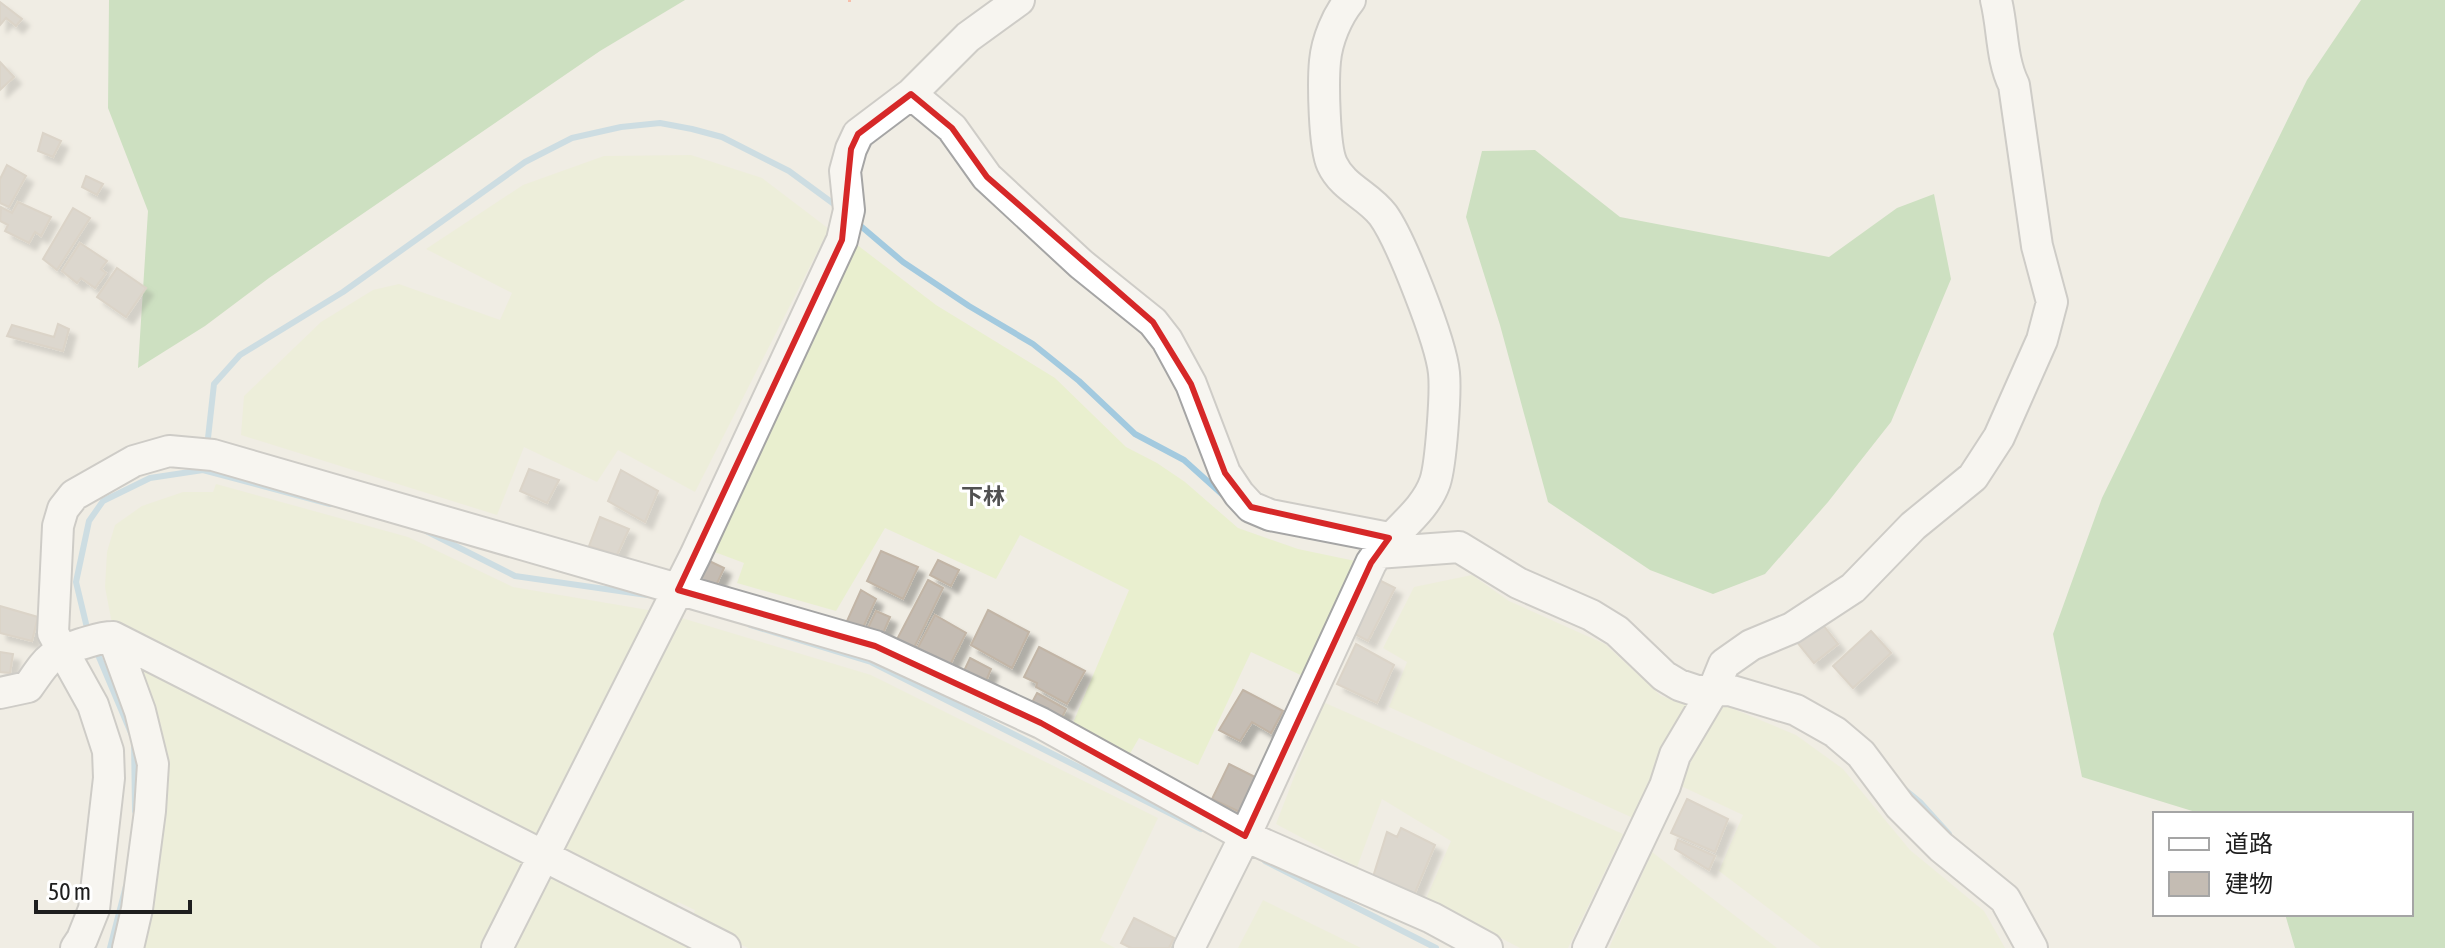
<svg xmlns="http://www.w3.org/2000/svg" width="2445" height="948" font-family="'Asap Condensed','Noto Sans JP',sans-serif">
  <defs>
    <filter id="shadow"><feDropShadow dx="7" dy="7" stdDeviation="2" flood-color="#0004"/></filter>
  </defs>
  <rect width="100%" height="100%" fill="#f0ede4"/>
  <path fill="#e9efcf" d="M691 155 762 178 829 229 695 492 618 450 597 482 524 447 497 515 241 435 244 396 321 322 373 290 399 284 500 320 512 293 426 249 523 185 604 156Z
    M852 241 936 305 1055 378 1126 447 1157 463 1185 482 1238 528 1298 549 1360 562 1307 678 1251 652 1198 765 1139 738 1128 757 1070 730 1129 590 1020 535 996 579 885 528 836 611 737 583 744 563 704 548Z
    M216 484 408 537 513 587 654 611 542 839 112 624 105 587 107 552 115 525 142 506 183 492H213Z
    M1472 575 1509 601 1605 644 1661 696 1687 704 1633 818 1389 707 1407 662 1383 648 1414 587Z
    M675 616 871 675 1158 818 1100 940 1115 948H748L691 920 695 910 678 902 672 912 562 856 558 844Z
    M135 663 522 855 528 869 488 948H139L149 896Z
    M1323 702 1623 834 1568 948H1520L1426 899 1451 841 1382 799 1357 867 1276 824Z
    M1724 705 1796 735 1843 769 1910 850 1984 911 2005 948H1821L1719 871 1743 815 1681 786 1711 712Z
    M1652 852 1777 948H1609Z
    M553 873 705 948H507L543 877Z
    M1263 900 1361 948H1238Z"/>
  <path fill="#a2d097" d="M109 0H685L600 51 269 278 205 326 138 368 148 211 108 108Z
    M2361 0H2445V948H2295L2285 914H2411V814H2202L2082 777 2053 634 2102 498 2307 80Z
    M1535 150 1620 217 1829 257 1897 208 1934 194 1951 279 1891 422 1828 502 1765 574 1713 594 1650 570 1548 502 1500 325 1466 217 1482 151Z"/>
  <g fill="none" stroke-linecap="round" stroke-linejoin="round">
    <path stroke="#a3cadf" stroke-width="6" d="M856 222 903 262 969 306 1033 344 1079 381 1135 434 1184 460 1224 496
      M207 447 214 384 240 355 343 292 525 162 572 138 621 127 660 123 692 129 722 137 789 171 838 207
      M426 531 515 576 647 595
      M750 625 871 662 1201 829
      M88 632 76 582 89 521 103 501 150 478 203 470 330 504
      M96 650 134 740 135 811
      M1903 788 1920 802 1949 834
      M1265 861 1436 948
      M110 948 126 886"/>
  </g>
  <path fill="#c4bcb3" stroke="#c2b5a6" stroke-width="2" filter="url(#shadow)" d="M0 2 22 19 16 26 6 18 0 25Z
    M0 62 14 77 0 90Z
    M43 133 61 141 53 157 38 151Z
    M7 165 26 176 9 207 0 203V179Z
    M86 176 103 184 97 195 82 187Z
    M18 202 51 217 41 236 35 232 29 243 5 231 8 225 0 221 1 207 12 213Z
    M73 208 90 218 57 270 43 259Z
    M80 243 107 261 101 269 106 273 95 288 81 278 77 283 62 271Z
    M117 268 146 288 126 317 97 297Z
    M58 324 69 329 63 351 7 336 12 325 54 337Z
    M529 469 559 480 547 503 520 491Z
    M621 470 658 491 645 522 608 501Z
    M600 517 629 529 617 555 589 546Z
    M881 551 918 567 903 599 867 581Z
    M703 558 724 568 714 590 693 580Z
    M938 560 959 570 951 586 930 575Z
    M1375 578 1395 588 1368 641 1349 631Z
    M928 580 943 588 911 654 894 645Z
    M861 590 876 599 862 630 847 621Z
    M0 606 38 617 32 641 0 633Z
    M988 610 1029 632 1012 668 971 645Z
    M876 611 890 617 881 638 867 630Z
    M935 615 966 633 946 673 914 655Z
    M1820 621 1838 644 1814 663 1796 641Z
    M1871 631 1891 653 1853 688 1833 666Z
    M1356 644 1394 665 1377 703 1337 684Z
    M1039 647 1085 671 1067 704 1036 687 1037 683 1024 677Z
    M0 652 13 654 10 673 0 672Z
    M970 658 991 669 984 686 962 675Z
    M1243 690 1283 711 1271 733 1252 722 1240 741 1219 730Z
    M1037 693 1066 709 1058 725 1029 708Z
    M1229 764 1257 778 1242 813 1212 799Z
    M1687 799 1728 819 1715 852 1671 833Z
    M1401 828 1435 845 1412 900 1372 880 1387 832 1397 837Z
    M1678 840 1715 856 1709 870 1675 849Z
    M1134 918 1174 938 1169 948H1131L1121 943Z"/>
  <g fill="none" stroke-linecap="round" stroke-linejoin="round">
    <g stroke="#a5a5a5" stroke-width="34">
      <path id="minor" d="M911 94 952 128 987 177 1081 264 1153 322 1167 340 1191 384 1225 473 1239 494 1251 507 1270 515 1389 538
        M1377 553 1459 547 1518 583 1591 615 1617 631 1664 676 1679 685 1697 691 1729 690 1796 710 1835 732 1861 754 1900 806 1941 847 2005 899 2032 948
        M113 637 140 711 153 764 150 811 137 909 128 948
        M0 693 28 687C48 659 48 655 81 644 92 641 101 637 113 637L725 948
        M76 948 82 939 94 909 109 778 108 751 93 705 53 633 58 526 63 509 74 495 134 461 169 451 213 455 875 646 1041 723 1245 836 1432 918 1487 948
        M497 948 695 556 842 240 849 210 845 171 851 149 858 134 911 94 968 37 1019 0
        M1189 948 1245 836 1371 563C1389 534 1424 514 1435 482 1441 464 1446 393 1444 373 1441 342 1401 240 1383 215 1368 195 1343 188 1332 164 1324 147 1323 82 1325 61 1327 40 1337 16 1350 0
        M1588 948 1665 786 1675 755 1713 691 1724 664 1751 645 1792 628 1853 588 1913 526 1973 477 1999 437 2042 340 2052 302 2037 246 2014 85C2001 59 2003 28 1996 0"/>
    </g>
    <path stroke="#fe8767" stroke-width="4" stroke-dasharray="4 4" stroke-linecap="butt" d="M848 0H851"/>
    <use href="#minor" stroke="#fff" stroke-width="30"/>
  </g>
  <path d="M0 0H2445V948H0ZM911 94 952 128 987 177 1153 322 1191 384 1225 473 1251 507 1389 538 1371 563 1245 836 1041 723 875 646 678 590 842 240 851 149 858 134Z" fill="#f0ede4" fill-opacity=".55" fill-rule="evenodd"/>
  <path fill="none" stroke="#d62828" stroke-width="6" stroke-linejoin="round" d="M911 94 952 128 987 177 1153 322 1191 384 1225 473 1251 507 1389 538 1371 563 1245 836 1041 723 875 646 678 590 842 240 851 149 858 134Z"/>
  <g text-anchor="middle" stroke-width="6" stroke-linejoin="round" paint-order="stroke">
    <g font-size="22" font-weight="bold" fill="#515151" stroke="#fff">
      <text x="983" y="504">下林</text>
    </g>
  </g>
  <rect x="2153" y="812" width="260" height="104" fill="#ffffff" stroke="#a5a5a5" stroke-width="2"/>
  <rect x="2169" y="838" width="40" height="12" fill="#ffffff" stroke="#a5a5a5" stroke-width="2"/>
  <text x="2225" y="852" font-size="24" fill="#1e1e1e">道路</text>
  <rect x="2169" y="872" width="40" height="24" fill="#c4bcb3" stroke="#a5a5a5" stroke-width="2"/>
  <text x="2225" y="892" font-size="24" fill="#1e1e1e">建物</text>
  <path d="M36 900v12h154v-12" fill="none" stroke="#1e1e1e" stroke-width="4"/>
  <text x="48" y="900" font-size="24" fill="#1e1e1e" stroke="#ffffff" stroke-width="6" paint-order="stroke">50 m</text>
</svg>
